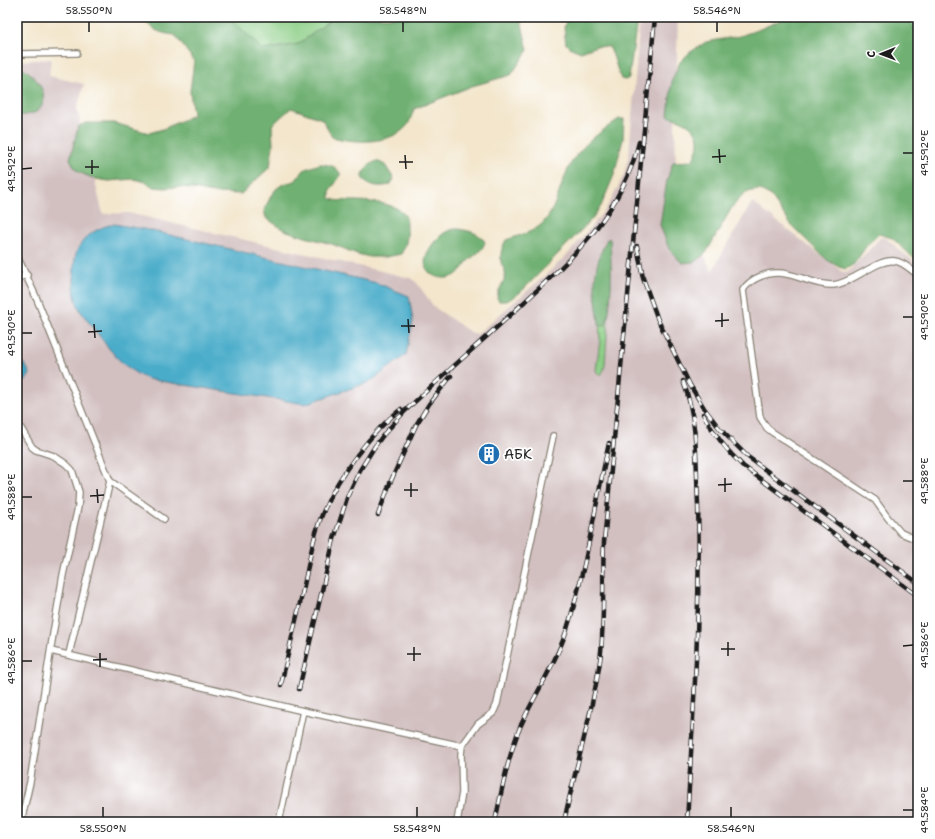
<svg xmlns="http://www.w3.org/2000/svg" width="935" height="839" font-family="'Shantell Sans',sans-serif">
  <rect width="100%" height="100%" fill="#fff"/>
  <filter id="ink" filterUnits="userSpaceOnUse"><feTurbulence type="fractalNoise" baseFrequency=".025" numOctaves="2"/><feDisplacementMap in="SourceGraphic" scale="8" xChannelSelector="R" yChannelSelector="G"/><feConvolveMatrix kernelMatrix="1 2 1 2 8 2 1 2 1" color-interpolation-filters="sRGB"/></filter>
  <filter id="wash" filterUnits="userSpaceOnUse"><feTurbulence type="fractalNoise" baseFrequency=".012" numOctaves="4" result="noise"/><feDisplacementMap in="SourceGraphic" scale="16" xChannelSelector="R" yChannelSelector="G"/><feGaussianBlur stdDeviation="0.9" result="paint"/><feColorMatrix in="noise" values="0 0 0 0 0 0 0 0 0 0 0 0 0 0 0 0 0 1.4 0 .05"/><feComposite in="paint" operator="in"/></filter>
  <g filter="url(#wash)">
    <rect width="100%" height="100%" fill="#f3e6cc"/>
    <path fill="#d2bfc0" d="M640 17H678L675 126 676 171 697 241 712 271 752 202 841 271 845 273 848 272 880 238 884 237 918 265V822H17V61L51 59 49 76 84 84 77 109 103 214 128 213 411 278 417 283 434 307 470 332 477 334 548 273 569 253 605 210 614 195 624 175 629 154Z"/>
    <path fill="#8bcd85" stroke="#547450" d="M213 17H349L274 80Z
      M895 17H918V35Z
      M609 307 605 365 603 372 601 375 598 374 596 370 600 340 599 322 601 325 605 326Z"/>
    <path fill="#70b072" stroke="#466647" d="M141 17H229L263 50 298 44 335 17H520L528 50 511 75 472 86 414 109C412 114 410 122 407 126 390 145 354 143 332 137L322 119 291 108 272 125 273 146 270 167 241 194 214 193 182 187 165 188 153 187 146 182 134 179 109 181 96 179 85 175 76 170 70 159 78 127 85 123H114L149 133 163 129 193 115 190 91 194 61 175 35C157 33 153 30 141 17Z
      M567 17H636V27L629 78 625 80 621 79C616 68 615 57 609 47L597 46 581 52 569 47 566 44 564 28Z
      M673 17H710C698 20 683 24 673 17Z
      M788 17H905L912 25 918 37V262L892 238 879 234 868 244 854 264 846 269 839 267 827 260 791 225 770 195 760 190 751 191 742 195 731 209 706 253 694 262 682 263 669 249 660 225 667 180 673 162 692 161C700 148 702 132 686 123 681 120 674 118 668 116L672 80 680 62 689 53 706 42 740 36 760 29Z
      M17 65C33 71 56 98 36 112 31 115 23 115 17 116Z
      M619 119H624L623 139 614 175 601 206 591 220 521 292 507 301H499L497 298C498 289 503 285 505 277 507 271 502 267 501 262 500 254 502 247 506 240 517 236 532 233 542 224 555 212 560 186 568 169 578 147 600 132 619 119Z
      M377 161 385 165 394 179 390 185C378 187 371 187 362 178 364 169 369 164 377 161Z
      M320 164C330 165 336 165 341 175L330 191V198C336 202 343 200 351 201 365 201 401 202 406 218 407 221 407 225 407 228 408 237 406 246 401 254L386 257H370L357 254 332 244 305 237 284 230 266 218 264 210 271 196 276 189 283 184 295 181 305 169Z
      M458 229C469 231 479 232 485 242 482 252 474 255 467 262 464 266 461 271 457 274 449 281 430 279 426 267 421 255 438 235 448 231 451 229 455 229 458 229Z
      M607 239H610C611 258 614 311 604 326H601L599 322C594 287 591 272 607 239Z"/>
    <path fill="#49acc9" stroke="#326472" d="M114 224 144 229 377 283 409 296 413 321 406 355 370 382 305 404 147 379C121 367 111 351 94 329 89 322 82 315 78 306 74 297 74 287 74 276 74 270 74 264 75 258 78 239 97 227 114 224Z
      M17 364H25L30 374 26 380 17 384Z"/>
  </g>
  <g filter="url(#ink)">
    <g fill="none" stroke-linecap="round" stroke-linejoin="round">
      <g stroke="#888174" stroke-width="8">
        <path id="service" d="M298 17 307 19 309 17
          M17 54 77 53
          M17 256 36 297 110 481 164 519
          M918 275C911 270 904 262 895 261 877 258 854 283 833 285 807 286 787 264 759 277 752 280 747 284 743 290L760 417 767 428 772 432 875 500 888 518 901 533 918 540
          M17 278 27 275
          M17 422 32 447 36 450 54 456 66 464 72 470 79 492 78 507 63 575 53 634 30 782 21 822
          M51 651 303 711 462 746
          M69 654 110 481
          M279 822 303 711
          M457 822 462 793 461 754 462 746 478 724 493 713 497 704 553 436"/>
      </g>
      <use href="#service" stroke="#fff" stroke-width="5.5"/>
      <g stroke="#1c1c1c" stroke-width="4.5">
        <path id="rail" d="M637 246 643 278 658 320 690 385 704 408 720 429 748 457 918 583
          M683 381C698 420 696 463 698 504 701 610 693 716 687 822
          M703 414C714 434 726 450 743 466L918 596
          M378 515 390 483 416 425 429 404 451 376
          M281 685C288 653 296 621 303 590 309 563 313 535 324 510 338 476 372 431 401 409
          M299 689 334 539 348 495 360 470 375 446 384 434 405 411C442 376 481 342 519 307 572 258 621 215 639 142
          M495 822C502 789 508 756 521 725 535 694 555 665 566 632 586 571 595 506 609 443
          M564 822C575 768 592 716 600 661 605 622 602 582 604 542L655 17"/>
      </g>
      <use href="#rail" stroke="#fff" stroke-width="3" stroke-dasharray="9" stroke-linecap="butt"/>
    </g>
  </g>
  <path fill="none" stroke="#1c1c1c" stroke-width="1.5" d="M89 22V32M403 22V32M717 22V32M719 149 720 163M903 153H913M405 155 406 169M712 157 726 156M92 160V174M399 162H413M85 167H99M22 169 32 168M722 313V327M903 317H913M408 319 409 333M715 321 729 320M94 324 95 338M401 326H415M88 332 102 331M22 333H32M725 478V492M903 481H913M411 483V497M718 485 732 484M97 489 98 503M404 490H418M90 496 104 495M22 497H32M728 642V656M903 646 913 645M414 647V661M721 649H735M100 653V667M407 654H421M93 660 107 659M22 661H32M103 807V817M417 807V817M731 807V817M903 810H913"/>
  <defs>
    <g id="building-disc" transform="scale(1.15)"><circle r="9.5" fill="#1f6fb2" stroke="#fff"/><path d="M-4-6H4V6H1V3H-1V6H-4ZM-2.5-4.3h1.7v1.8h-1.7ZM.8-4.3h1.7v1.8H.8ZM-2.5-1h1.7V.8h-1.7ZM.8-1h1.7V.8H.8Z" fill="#fff"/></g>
  </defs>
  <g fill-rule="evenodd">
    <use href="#building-disc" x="489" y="454"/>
  </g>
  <g text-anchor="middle" stroke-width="3.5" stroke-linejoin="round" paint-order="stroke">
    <g font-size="14" fill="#1c1c1c" stroke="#fff" text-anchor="start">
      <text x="504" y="459">АБК</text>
    </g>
  </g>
  <rect width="935" height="839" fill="none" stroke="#fff" stroke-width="44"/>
  <g transform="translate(881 54) rotate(269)" stroke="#ffffff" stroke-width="3" paint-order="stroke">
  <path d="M0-3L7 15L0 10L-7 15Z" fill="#1c1c1c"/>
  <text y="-6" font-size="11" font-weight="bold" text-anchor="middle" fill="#1c1c1c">С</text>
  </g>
  <rect x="22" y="22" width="891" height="795" fill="none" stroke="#1c1c1c" stroke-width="1.5"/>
  <g font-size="10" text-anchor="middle" fill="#1c1c1c">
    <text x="89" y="14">58.550°N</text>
    <text x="403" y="14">58.548°N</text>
    <text x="717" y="14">58.546°N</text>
    <text transform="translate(924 153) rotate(-90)" y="4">49.592°E</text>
    <text transform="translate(11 169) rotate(-90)" y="4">49.592°E</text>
    <text transform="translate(924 317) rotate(-90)" y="4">49.590°E</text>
    <text transform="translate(11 333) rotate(-90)" y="4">49.590°E</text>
    <text transform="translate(924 481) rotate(-90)" y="4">49.588°E</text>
    <text transform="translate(11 497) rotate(-90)" y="4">49.588°E</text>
    <text transform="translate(924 645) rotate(-90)" y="4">49.586°E</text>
    <text transform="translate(11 661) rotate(-90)" y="4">49.586°E</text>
    <text transform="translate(924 810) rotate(-90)" y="4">49.584°E</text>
    <text x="103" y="832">58.550°N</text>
    <text x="417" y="832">58.548°N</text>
    <text x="731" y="832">58.546°N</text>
  </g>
</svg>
